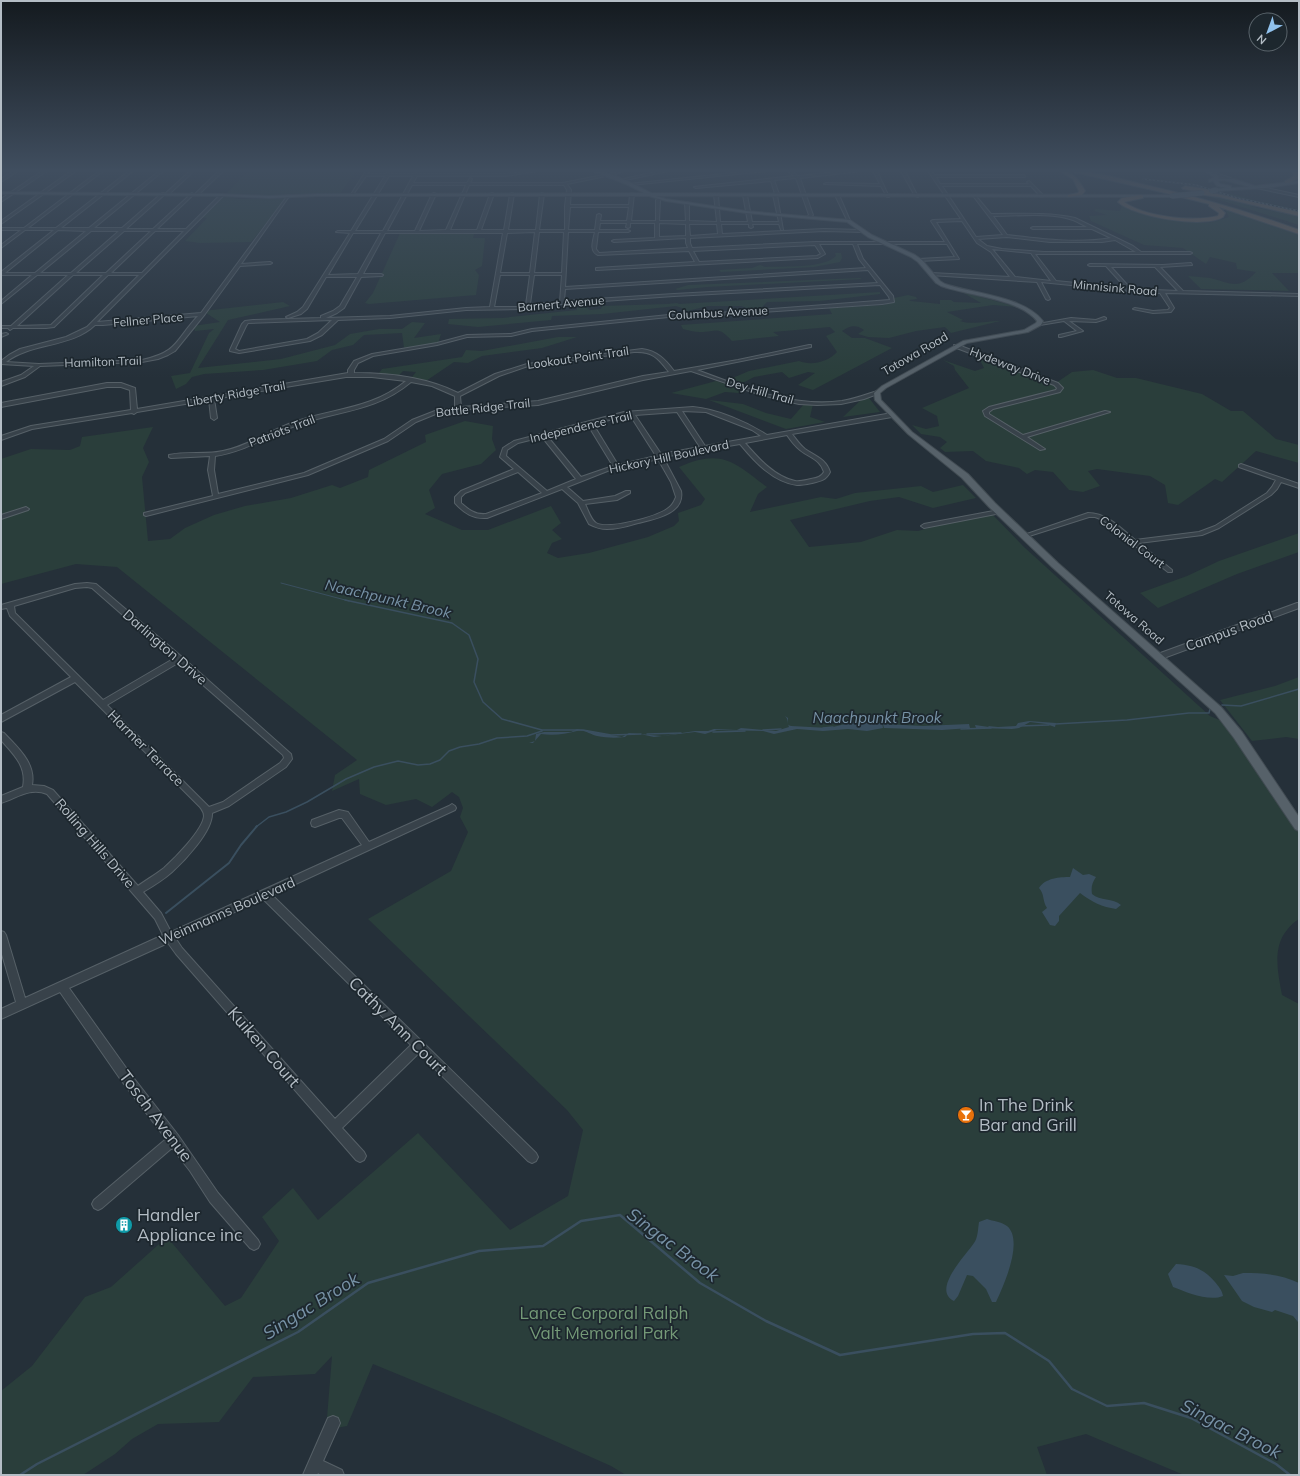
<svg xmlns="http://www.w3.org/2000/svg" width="1300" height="1476" font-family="Mulish,sans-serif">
  <rect width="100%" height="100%" fill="#253039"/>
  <path fill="#2a3e3b" d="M248 171H356L340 194 278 196H246L227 193Z
    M1217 194H1232L1257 201 1299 210V214Z
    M1204 195H1213L1253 205 1252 206 1257 208 1299 216V225Z
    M221 196 239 199H286L251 242 200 243 185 241 207 218 199 217Z
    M1122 205 1156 217 1204 223 1213 222 1229 217 1225 209H1227L1299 235V273H1272L1289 291 1201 289 1188 276C1196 277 1203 277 1210 278 1231 283 1238 291 1256 272L1237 269 1236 263 1210 257 1206 264 1183 248 1144 245 1091 221 1089 216 1107 215 1094 211 1096 209 1120 211Z
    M401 231H475L473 238H485L482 266 475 270 479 275 476 295 369 304 365 303 373 293Z
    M835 253H841L842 258 840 262 814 267 721 272 719 270 752 268 760 265 765 267C783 266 823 269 836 256Z
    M860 278 862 279 707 287 678 290 675 289 688 285Z
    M880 292V294L820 301 767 302 761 308 750 309 741 306H708L683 312 682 308 676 306 602 314 552 316 551 320 478 327 448 324 449 319 502 318 577 310V308L586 307 590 310 601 309 602 306 667 304 677 303 679 304Z
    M962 292 1018 307 993 305 947 312 963 320 960 321C970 325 988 321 1000 321L951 333 945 327 916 331 889 338 868 337 858 334 864 330C855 324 850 326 842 331L852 338H865L892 348 813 390 798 385 815 373 808 372 789 378 782 372 754 377 741 384 728 380 749 371 799 361C811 366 828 362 837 352L826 336 835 332 830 327 773 332 779 336 732 341C717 325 718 332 700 332 694 332 688 330 683 329L681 325 832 314 829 308 884 305 893 301 894 298 908 295 916 297 917 299 909 300 911 301 940 304V300H951L954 302 981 303Z
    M283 302 290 306 228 320 198 368 281 359 335 345 350 334 379 329H402L412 322 425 323 414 338 441 334 438 343 404 348 402 333 364 335 353 345 332 350 317 361 263 370 204 374 192 377 186 384 176 389 171 376 190 373 209 333 214 329 195 331 193 326 220 322 203 311Z
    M558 337H577L542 348 482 356 468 363 454 362 423 383 409 381 416 372 403 371 395 379 377 376 382 369 462 357 466 350 482 351Z
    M986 359 1053 385 1072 372 1093 370 1117 378H1136L1202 394 1231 411H1243L1276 439 1299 445V463L1256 451 1222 482 1215 479 1178 505 1168 503 1165 485 1150 476 1097 469 1088 471 1100 486 1083 492 1069 490 1053 472 1035 470 1027 474 1019 468 986 461 973 451 945 452 940 448 947 442 940 437 921 434 912 425 926 429 939 426 937 416 922 408 969 388 955 370 954 366 943 360 975 371 984 368 980 360Z
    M716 381 743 390 739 393 725 392 706 399 671 393Z
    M863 398H869L880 412 843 417Z
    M709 400 743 404 766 413 791 419 805 403 813 404 810 417 825 422 786 429Z
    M465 421 493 426 492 439 496 450 481 464 442 474 429 490 435 508 425 514 462 530H488L551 506 561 523 552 530 562 539 552 543 547 553 558 558 589 553 648 537 674 526 679 521 678 513 701 505 705 499 679 467C722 448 734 462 767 487L758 494 750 512 821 497 836 499 855 493 921 486 933 492 963 485 976 498 933 508 899 497 870 501 790 520 809 547 861 542 897 530 918 531 989 511 1024 547 1210 716 1224 722 1299 833V919C1294 922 1291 925 1287 930 1272 948 1278 973 1282 995L1299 1004V1475H1184L1086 1434 1037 1447 1047 1475H626L611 1466 497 1415 373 1364 347 1426 331 1429 327 1418 332 1356 315 1374 253 1377 219 1422 158 1424 132 1439 115 1454 83 1475H1V1391L32 1366 85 1297 111 1287 167 1237 225 1306 241 1298 279 1241 262 1217 293 1188 318 1220 418 1133 510 1230 568 1196 583 1130 567 1110 368 919 451 871 468 832 460 817 463 808 459 797 452 792 432 807 416 799 386 805 360 794 359 779 332 791 335 775 357 760 117 567 76 564 1 584V459L31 449 70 450 80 446 82 437 153 427 143 448 149 462 142 477 148 541 170 539 185 528 214 515 245 506 291 498 332 485 340 488 368 477 369 470 426 442 425 435Z
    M1299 533V552L1237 574 1158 608 1140 593 1187 576 1219 561Z
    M1299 677V739L1286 737 1252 741 1220 700 1275 686Z"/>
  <path fill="#3a4f5f" d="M785 716 788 718V725L791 726 829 728 853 722 882 723 883 728 867 731 848 729 823 731 797 729 774 734 763 731 717 730 705 734 695 732 654 737 640 734H628L625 737C616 738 607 738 597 736 591 735 584 729 577 731 565 734 554 736 541 734L533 743H529L535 741 536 734 544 732H571L577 729 622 737 629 733 662 736 695 731H708L714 729 737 730 741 728 776 731 789 727C787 723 789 720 785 716Z
    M1029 721 1056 723 1055 727 1046 724 1030 722 1019 728 1012 729 976 728 975 725 989 727 988 726 998 727 1016 726 1018 723Z
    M883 724 923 726 969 724 970 728 942 730 884 728Z
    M1073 868 1083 875 1089 874 1096 877C1092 883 1091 887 1092 894 1100 901 1113 898 1121 905L1116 909C1102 907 1092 902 1080 893L1059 916V921L1055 926 1050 925 1042 912 1047 908C1042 900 1045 895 1039 888 1045 878 1060 877 1070 877Z
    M987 1219C993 1221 1002 1222 1007 1226 1024 1240 1004 1285 996 1302H992L986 1289 973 1276 967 1275 958 1296 954 1301C931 1290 966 1255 974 1243 978 1238 978 1228 979 1222Z
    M1176 1264C1193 1265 1204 1269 1215 1282 1219 1287 1222 1290 1223 1296 1209 1302 1186 1292 1173 1287L1168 1274Z
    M1243 1273C1263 1273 1281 1274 1299 1283V1319L1298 1322 1293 1316 1275 1310 1272 1312 1254 1307 1242 1301 1224 1275 1233 1276Z"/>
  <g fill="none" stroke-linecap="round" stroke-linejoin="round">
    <path stroke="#3a4f5f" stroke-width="1" d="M281 583 349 601"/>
    <path stroke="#3a4f5f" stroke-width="1.5" d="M345 600 452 623 469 635 478 659 474 682 483 702 502 719 542 730H583L611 735 641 734
      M1222 705 1241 706 1299 689
      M1055 724 1127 720 1189 713H1209L1210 709
      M1019 726 1049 725
      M823 728 833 727
      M961 729 991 728
      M763 730 781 729
      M713 732 745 731
      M647 734 681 733
      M256 827 269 817 286 812 307 802 346 779 374 767 398 761 418 765 430 764 440 760 449 751 460 747 479 744 497 738 527 736 542 731"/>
    <path stroke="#3a4f5f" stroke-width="2" d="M166 913 229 863 241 845 257 826"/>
    <path stroke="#3a4f5f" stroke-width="2.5" d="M20 1475 37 1464 298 1332 368 1283 479 1251 543 1246 581 1221 620 1215 700 1283 766 1321 840 1355 973 1334 1005 1333 1049 1361 1072 1389 1107 1406 1144 1403 1191 1418 1276 1464 1290 1475"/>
    <g stroke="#566067" stroke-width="2">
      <path id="minor" d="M13 171H18L1 182V179Z
        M42 171H47L1 202V199Z
        M71 171H76L1 224V221Z
        M99 171H103L28 228H56L129 171H133L61 228H89L159 171H163L94 228H122L162 193H164V195L126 229H153L192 193 193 195 157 229H186L221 194 224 195 97 322 201 313 288 195H290L241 264 270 262 272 263 270 264 240 266 205 314 175 351 168 355 158 359 142 362 40 366 25 377 1 386V382L21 375 34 366 1 364V361L9 355 20 349 66 337 87 327 139 275H108L54 327 46 328H13L10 330 8 328H1V326H11L68 275H37L1 304V301L32 275H1V272L54 230H25L1 248V245L21 230H1V228H24ZM58 230 86 231 35 273H5ZM91 231H119L71 273H40ZM124 231H151L106 273H76ZM155 231H184L142 273H111ZM73 275H103L51 325 17 326ZM198 316C175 340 179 352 142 360L39 364 6 362C32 342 71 348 95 325H103Z
        M190 171H194L168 195H166V193Z
        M219 171H223L198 195H196V193Z
        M366 171 369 172 367 174H386L388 171H392L390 174H415L416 171H420L418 174H506L537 171 506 176H417L413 183H467L470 178 472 179 470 183H563L623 171 608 177 606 176 567 184 571 190 570 205H629L630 194 632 193 634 194 631 221H656V200L660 197 662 198 660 200 659 221H686L685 203 687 202 689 203V221L717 222 714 195 716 194 718 195 720 222H748L743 195 745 194 747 195 752 222H779L773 195 775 194 771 181 696 188 694 187 794 176 788 171H792L798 176 847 171H862L800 178 813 215 809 218 807 217 809 215 796 178 774 180 779 194 777 195 783 230H781L779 224H752L753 227 751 228 749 227V224H721L722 234 824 229 862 230 863 232 824 231 690 238V243L692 248 816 242H945L931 221 933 220 961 219 928 171H932L934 175H1024L1025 177H936L940 184H1029L1027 182 1029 181 1044 196 1041 197 1031 186H942L976 237 1003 235 974 197 975 195 991 214C1019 214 1048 212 1075 218L1133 246 1141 252H1190L1192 253 1190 254H1035L1056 281 1126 288 1106 266H1090L1088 265 1090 264 1163 265 1191 263 1192 265 1160 267 1183 291 1299 294V296L1165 293 1174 308 1171 312 1153 313 1133 309 1135 308 1153 311 1168 310 1170 308 1160 293 1140 292 1041 282 1050 299 1048 300 1046 299 1037 282 930 275 929 274 931 273 1010 277 991 252 977 243 962 221 936 222 959 259 919 261 917 260 919 259 955 257 947 244H857L863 259 893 296 894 302 882 304 718 315H688L532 331 511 336 467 337 437 345 373 356 358 363 354 370V373C388 373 427 377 458 393L495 374 527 364 642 349C657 351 665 359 674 371L738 360 809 345H811V347L697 370C743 387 792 408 842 401 854 399 865 395 877 391L880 393 864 399 841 404 817 405 799 404 761 395 691 371 643 380 538 405 469 409 438 413 416 422 388 441 308 475 146 516 144 515V513L213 496 208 470 210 456 171 458 169 457V455C187 451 206 455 223 451 247 446 268 432 291 423 332 408 371 410 406 381L372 377H346L214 399 217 418 214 420 211 418 209 400 137 412 134 414 132 413 32 429 1 440V436L31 426 131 410 130 390 121 387H107L1 407V403L107 383H121L135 388 137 409 348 373V370L354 361 372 354 437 343 467 335 511 334 532 329 688 313H718L890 300 889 297 880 285 674 296 533 306 525 309 466 310 390 318 338 320 322 335 310 341 239 353 230 351V350L242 324 245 321 253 320 321 318V316L333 311 340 306 357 277H326L307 309 301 314 288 318 286 317 297 312 303 307 350 233 336 232 338 231H351L385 176H366L352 196H350ZM389 176H413L383 231H355ZM412 185H466L446 230 419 231 436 194 434 193 432 194 415 231H387ZM469 185H564L567 190 565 206V230H539L544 194 542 193 540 194 536 230H508L514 194 512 193 510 194 504 230H481L494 194 492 193 490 194 477 230H450ZM570 207H629L627 221H600L601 215 599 214 597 215 595 230H568ZM993 216C1016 216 1052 212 1073 220 1078 222 1083 225 1087 227H1033L1031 228 1033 229H1092L1111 238C1077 244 1041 239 1007 235ZM600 223H627L626 227 628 228 630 227V223H655V238L614 240 612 241 614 242 686 238V243L688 248 599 253 596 249 598 232H628L630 231 628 230H599ZM659 223 686 224V236L659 237ZM689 224H717L718 234 690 236ZM535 232 530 273H500L507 233ZM539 232H564L562 273H534ZM568 232H595C593 241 589 251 598 255L689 251 695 262 596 268V270H597L818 258 825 254 819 244H853L859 259 866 268 565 287ZM353 233H381L358 274 328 275ZM385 233H503L490 307 466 308 390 316 326 318 337 313 344 308 361 277 382 276 383 275 381 274H363ZM1007 237 1050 242H1102L1115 240 1136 252H1044L1002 249 987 246 978 239ZM815 245 821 254 817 256 699 262 693 251ZM992 249 1031 253 1051 281 1015 277ZM1111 267H1155L1178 291 1131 289ZM868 270 878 283 674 294 564 301 565 289ZM500 275H530L526 305 524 307H494ZM534 275H562L560 302 530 304ZM332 320 318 333 307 339 239 351 235 349 246 326 248 323ZM634 352C653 351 658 358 669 372L643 376 538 401 461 407 460 396 499 376 528 366ZM411 382 432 386 455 396V408L435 411 412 420 384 439 304 473 218 494 214 470 215 456C244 452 269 435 295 426 337 410 374 413 411 382Z
        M660 171H668L621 181 619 180Z
        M752 171H767L631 185 629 184Z
        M873 171H877L889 197H887L881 186 824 184 826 183 880 184Z
        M901 171H905L918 197 915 196Z
        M1205 171H1211L1238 181 1235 182Z
        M1257 186 1299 195V197L1256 188Z
        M837 194 839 195 851 223 848 222 835 195Z
        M1104 317 1106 318V319L1096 322 1069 321 1083 331 1061 337H1059V335L1077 331 1064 321 1040 325 1038 324 1071 318 1096 320Z
        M6 333 8 334 1 337V334Z
        M954 345H958L1058 383 1063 388 1060 392 993 409 989 412V414L1023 435 1105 411 1110 412 1027 437 1045 449 1040 450 985 416 983 411 989 407 1056 390 1057 388 1054 385 954 347Z
        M693 407C717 409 747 422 767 435L892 413 895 415 892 417 792 434C796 439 800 445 805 449 815 456 826 459 830 472 826 480 821 481 812 483 807 484 802 485 797 485 773 482 754 461 740 444L663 457 681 491C685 514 654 519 638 523 628 526 617 529 607 529 600 529 595 527 589 524L578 503 562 489 487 518C473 519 464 513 455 503V497L461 491 514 469 500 457 503 448 514 441 624 412ZM682 411 706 412 752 430 761 436 705 446ZM677 412 700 447 661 454 635 415ZM630 415 656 456 618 465 593 424ZM588 425 613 466 581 477 547 436ZM787 435C791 441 795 446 800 450 810 458 820 459 824 472 821 477 817 478 811 479 806 480 800 482 795 481 775 477 758 458 745 443ZM542 437 576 479 547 491 506 456 507 450 518 443ZM658 459 671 482 676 497C674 502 672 506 667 509 656 517 608 530 596 523 591 520 588 510 585 504L617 500 630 493V491H626L615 496 583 501 567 487 610 470ZM518 472 542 493 486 514C475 515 469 510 461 503V497L465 493Z
        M1241 464 1299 484V488L1281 482 1277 489 1271 495 1219 528 1202 535 1139 543 1172 570V572H1168L1103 520 1095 517H1089L1026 537H1022L1021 536 1088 513C1107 513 1121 528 1135 540L1199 532 1215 526 1267 493 1272 487 1276 480 1239 467V465Z
        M26 507 29 509 28 510 1 519V515Z
        M999 510 1002 512 1001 513 924 528 921 526 924 524Z
        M87 583 96 584 182 657 291 754 292 759 286 767 229 806 212 813C213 831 184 861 172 872 163 880 153 886 143 892L161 913 171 932 362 845 342 818H339L315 827 312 826 311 823 312 820 339 810 348 812 369 842 449 806 452 804 455 806 456 808 455 810 272 895 536 1153 538 1157 536 1161 532 1163 528 1161 419 1053 342 1128 364 1152 366 1156 364 1160 360 1162 356 1160 176 954 168 943 69 988 129 1072 178 1135 218 1193 258 1240 260 1244 258 1248 254 1250 250 1248 210 1202 190 1171 172 1148 102 1208 98 1210 94 1208 92 1204 94 1200 166 1139 121 1080 60 992 1 1019V1009L16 1002 1 951V931L4 932 6 935 25 998 163 935 155 919 47 794C30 787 17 798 1 803V796L23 787C27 766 14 755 1 740V732L4 733C18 748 36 763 32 785L44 786 53 790 138 886C146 880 155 875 164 868 174 859 203 830 204 816 204 812 202 810 200 807L75 682 1 722V715L71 677 10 616 7 608 1 609V605L75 584ZM87 587 92 588 173 659 103 700 15 613 14 606 75 588ZM178 663 283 755 284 758 280 763 223 802 209 807 107 705ZM263 899 411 1045 335 1119 182 948 176 939Z
        M1297 603H1299V608L1161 659 1158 660 1154 657 1155 655Z
        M333 1416 338 1418 340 1423 323 1461 342 1470 344 1475H321L318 1473 317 1475H303L328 1418Z"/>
    </g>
    <g stroke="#414b52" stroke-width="2">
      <path id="major" d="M592 171C612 171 633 184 651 193L1174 195 1172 197 656 196 666 199 746 211 850 220 872 235 915 255 922 260 940 281 945 284C974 294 1023 296 1043 321L1041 325 1028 332 967 343 886 388 880 393 881 400 912 432 968 474 995 503 1058 563 1221 707 1242 732 1299 817V831L1295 829 1234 738 1215 713 1052 567 989 507 962 478 908 434 875 400 874 393 882 386 963 341 1024 330 1036 323 1037 321C1018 298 969 296 941 286L936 283 918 262 911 257 868 237 847 222 746 213 666 201 649 196H317L269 198 222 196 1 194V192L222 194 269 196 317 194 644 193 626 184Z
        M1207 171H1211L1219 176 1218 179H1234L1255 186 1298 181 1299 183 1266 188 1216 191 1214 189 1227 188 1217 186 1213 181 1209 182V180L1214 177 1208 173ZM1224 180 1250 187 1231 188V186L1220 184 1218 181Z"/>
    </g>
    <g stroke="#434d54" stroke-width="2">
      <path id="highway" d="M1059 171C1073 171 1078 179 1085 191L1082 195 1068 197V195L1078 193 1079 191 1073 179Z
        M1069 171C1093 171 1117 178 1141 184 1194 196 1247 211 1299 230V234L1219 207 1225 213 1223 217C1205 229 1134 217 1118 202L1122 198 1141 195 1143 196V198L1124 202C1145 217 1193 222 1218 216L1219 213 1209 206V204L1157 191Z
        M1292 171H1297L1299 178 1289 183H1285V181L1294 176Z
        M1185 186 1207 189 1209 190V192L1299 212V216L1219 197 1204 195 1202 194V192L1183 189 1182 188Z"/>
    </g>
    <use href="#minor" fill="#38424a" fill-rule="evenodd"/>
    <use href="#major" fill="#566169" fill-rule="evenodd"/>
    <use href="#highway" fill="#6f6156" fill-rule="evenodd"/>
    <g stroke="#5b6770" stroke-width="1.5">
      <path id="rail" d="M1143 179 1196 185 1237 198 1299 211"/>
    </g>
    <use href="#rail" stroke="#1d272e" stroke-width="1" stroke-dasharray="2" stroke-linecap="butt"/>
    <g stroke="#414b52" stroke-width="6" stroke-linecap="butt">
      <path id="major-bridge" d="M1212 191 1216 190
        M1172 196 1202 193"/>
    </g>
    <use href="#major-bridge" stroke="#566169" stroke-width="5"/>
  </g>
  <linearGradient id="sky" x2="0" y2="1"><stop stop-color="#141a1f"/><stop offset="0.45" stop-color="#404e5f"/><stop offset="1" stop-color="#404e5f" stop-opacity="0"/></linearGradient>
  <rect width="1300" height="378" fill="url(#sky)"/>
  <defs>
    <g id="bar-disc" transform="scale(0.9)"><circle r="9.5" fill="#e8710a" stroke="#1d272e"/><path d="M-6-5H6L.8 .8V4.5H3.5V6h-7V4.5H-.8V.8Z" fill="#fff"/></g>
    <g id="building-disc" transform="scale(0.9)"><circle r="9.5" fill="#0f9aa8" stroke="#1d272e"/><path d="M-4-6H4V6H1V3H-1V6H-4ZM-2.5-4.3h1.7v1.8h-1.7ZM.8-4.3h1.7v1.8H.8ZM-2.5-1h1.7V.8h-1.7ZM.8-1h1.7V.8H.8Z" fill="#fff"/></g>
  </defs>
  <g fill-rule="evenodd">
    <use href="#bar-disc" x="966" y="1115"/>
    <use href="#building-disc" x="124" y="1225"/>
  </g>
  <g text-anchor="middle" stroke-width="3.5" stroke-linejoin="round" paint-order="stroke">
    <g font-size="12" fill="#b4bdc5" stroke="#1d272e">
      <text transform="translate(1115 288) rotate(5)" y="4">Minnisink Road</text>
      <text transform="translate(561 304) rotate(-5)" y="4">Barnert Avenue</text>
      <text transform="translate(718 313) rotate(-3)" y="4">Columbus Avenue</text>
      <text transform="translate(148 320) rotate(-5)" y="4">Fellner Place</text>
      <text transform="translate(915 354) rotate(-30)" y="4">Totowa Road</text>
      <text transform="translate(578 358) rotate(-8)" y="4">Lookout Point Trail</text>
      <text transform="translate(103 362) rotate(-2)" y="4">Hamilton Trail</text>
      <text transform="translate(1010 366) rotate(21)" y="4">Hydeway Drive</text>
      <text transform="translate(760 391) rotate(16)" y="4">Dey Hill Trail</text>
      <text transform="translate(236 394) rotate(-10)" y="4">Liberty Ridge Trail</text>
      <text transform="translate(483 408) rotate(-6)" y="4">Battle Ridge Trail</text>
      <text transform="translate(581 427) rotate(-13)" y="4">Independence Trail</text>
      <text transform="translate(282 431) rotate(-21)" y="4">Patriots Trail</text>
      <text transform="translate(669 457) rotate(-12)" y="4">Hickory Hill Boulevard</text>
      <text transform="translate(1132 542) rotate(37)" y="4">Colonial Court</text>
      <text transform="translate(1134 618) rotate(41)" y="4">Totowa Road</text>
    </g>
    <g font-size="14" fill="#b4bdc5" stroke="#1d272e">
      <text transform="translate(1229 631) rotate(-20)" y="5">Campus Road</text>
      <text transform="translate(165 647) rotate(41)" y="5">Darlington Drive</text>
      <text transform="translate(146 748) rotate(45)" y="5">Harmer Terrace</text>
      <text transform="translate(95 843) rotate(49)" y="5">Rolling Hills Drive</text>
      <text transform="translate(227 911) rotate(-24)" y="5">Weinmanns Boulevard</text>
    </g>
    <g font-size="15" font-style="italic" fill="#7792a6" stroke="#1d272e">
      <text transform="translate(388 599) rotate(13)" y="5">Naachpunkt Brook</text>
      <text x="877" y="723">Naachpunkt Brook</text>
    </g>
    <g font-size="17" fill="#b4bdc5" stroke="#1d272e">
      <text transform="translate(398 1026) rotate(45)" y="6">Cathy Ann Court</text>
      <text transform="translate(264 1047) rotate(49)" y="6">Kuiken Court</text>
      <text transform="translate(156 1116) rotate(53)" y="6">Tosch Avenue</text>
    </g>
    <g font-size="17" fill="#b4bdc5" stroke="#1d272e" text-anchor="start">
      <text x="979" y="1111">In The Drink<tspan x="979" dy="20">Bar and Grill</tspan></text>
      <text x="137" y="1221">Handler<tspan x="137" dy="20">Appliance inc</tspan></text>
    </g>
    <g font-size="17" fill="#749977" stroke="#1d272e">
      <text x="604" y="1319">Lance Corporal Ralph<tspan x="604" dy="20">Valt Memorial Park</tspan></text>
    </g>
    <g font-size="18" font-style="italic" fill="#7792a6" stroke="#1d272e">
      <text transform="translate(673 1245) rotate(37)" y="6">Singac Brook</text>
      <text transform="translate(311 1306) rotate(-32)" y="6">Singac Brook</text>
      <text transform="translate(1231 1429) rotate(27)" y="6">Singac Brook</text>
    </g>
  </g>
  <rect width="1300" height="1476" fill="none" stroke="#b4bdc5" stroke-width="4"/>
  <g transform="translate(1268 32) rotate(221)"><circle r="19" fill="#1d272e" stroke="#59636a"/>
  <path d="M0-3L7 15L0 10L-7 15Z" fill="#91c2ed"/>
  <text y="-6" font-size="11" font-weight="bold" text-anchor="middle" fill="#b4bdc5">N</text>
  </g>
</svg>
